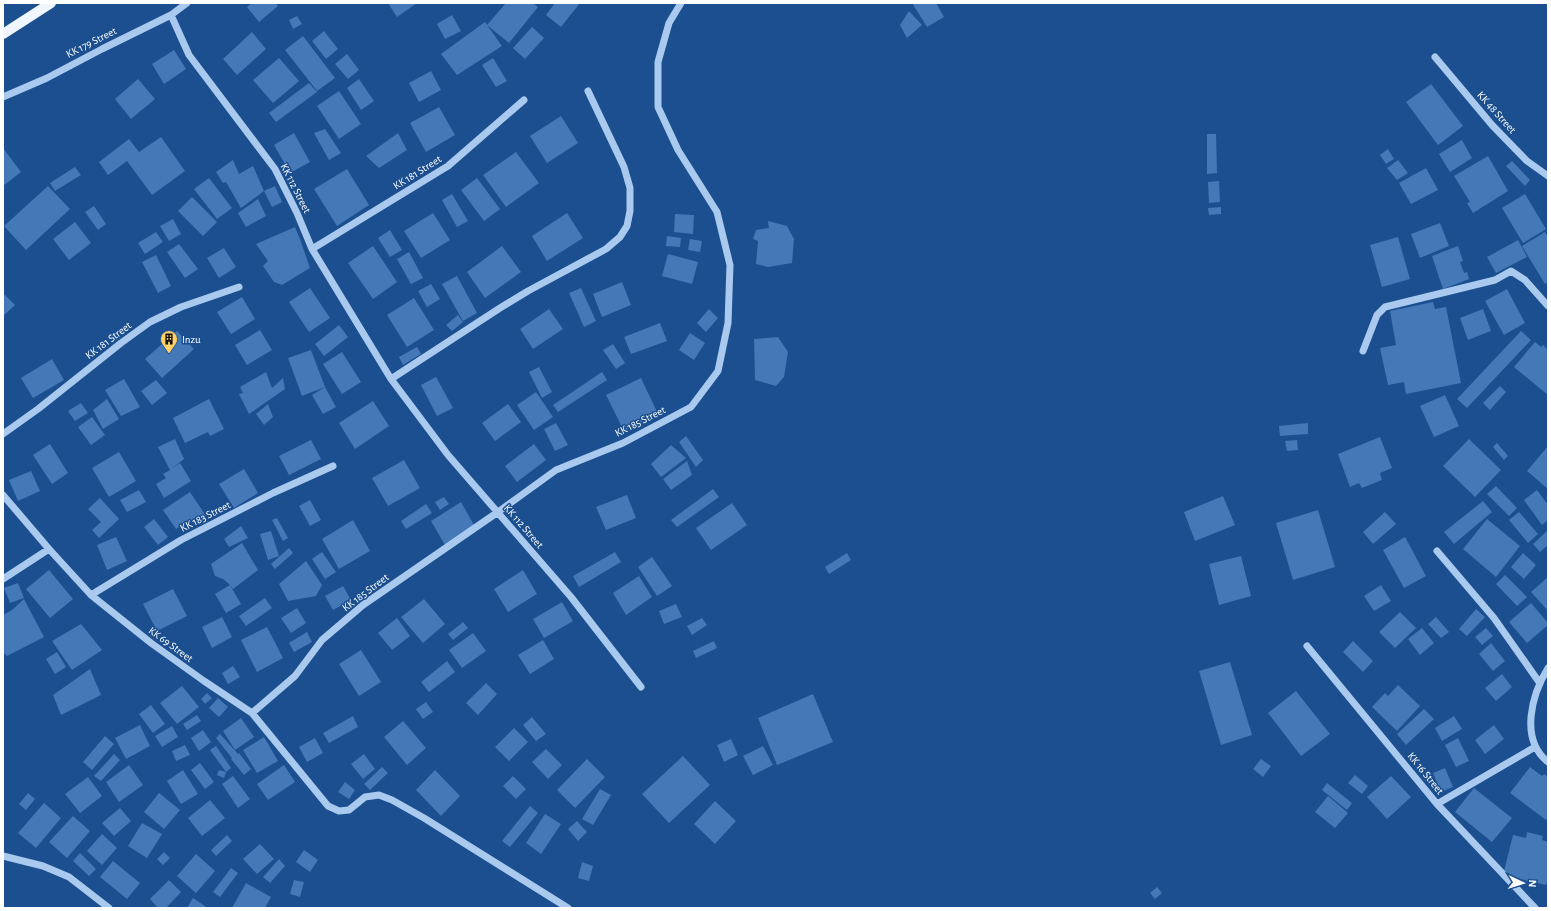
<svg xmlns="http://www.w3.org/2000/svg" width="1551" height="911" font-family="'Alegreya Sans',sans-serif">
  <rect width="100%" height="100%" fill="#1b4f8f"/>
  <path fill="#4478b7" d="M252 3H276L278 6 259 22 247 7Z
    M388 3H417L397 17Z
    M506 3H533L538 7 509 43 487 25Z
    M555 3H580L561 27 546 15Z
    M912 3H936L944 17 927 27Z
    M909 11 922 25 907 38 900 25Z
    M452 15 461 31 445 39 437 24Z
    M297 16 302 24 293 29 289 20Z
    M485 22 502 46 457 75 441 54Z
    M532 27 544 38 525 59 513 48Z
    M324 31 338 49 326 59 312 41Z
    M252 32 266 49 237 75 223 59Z
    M303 36 335 78 317 91 285 50Z
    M174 50 186 69 164 84 152 64Z
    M347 54 359 70 348 79 335 64Z
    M279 58 299 81 273 103 253 80Z
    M493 58 507 81 496 87 482 65Z
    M431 71 441 90 419 102 409 83Z
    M138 79 155 99 131 119 115 99Z
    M359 79 374 101 361 110 347 88Z
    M309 83 317 92 276 122 269 113Z
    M1431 84 1463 126 1438 145 1406 102Z
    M339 91 361 124 339 139 317 106Z
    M439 107 455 135 426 152 410 123Z
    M561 116 578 143 547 163 530 136Z
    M325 129 341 153 329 160 314 133Z
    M294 133 310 162 290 173 274 145Z
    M398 133 407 150 379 168 366 156Z
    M1207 134H1216L1217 173 1207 174Z
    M161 137 185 171 152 195 127 161 108 175 99 162 129 139 139 152Z
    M1462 140 1472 158 1450 172 1439 154Z
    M3 148 21 172 3 186Z
    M1388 149 1394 159 1386 164 1380 155Z
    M516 152 539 183 506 207 483 175Z
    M1488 156 1508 191 1473 213 1467 203 1470 202 1454 176Z
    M233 160 239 174 253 166 264 191 241 208 226 182 223 183 216 172Z
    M1398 160 1408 173 1397 180 1387 168Z
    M1512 161 1530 180 1525 186 1506 166Z
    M75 167 81 175 55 191 50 183Z
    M1426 168 1438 190 1411 204 1399 183Z
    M347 169 369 205 337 226 314 189Z
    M209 178 232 208 217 219 194 189Z
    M477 178 500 209 484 221 461 190Z
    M1219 181 1220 202 1209 203 1208 182Z
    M48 186 70 209 26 250 4 226Z
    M275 186 282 202 272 207 264 191Z
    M452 194 468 221 457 227 442 200Z
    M1525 194 1546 229 1523 243 1502 208Z
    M192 197 217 222 203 236 178 211Z
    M258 199 266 216 246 227 238 213Z
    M94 206 106 224 98 230 85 212Z
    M1221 207V214L1209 215 1208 208Z
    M433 213 450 240 421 258 404 231Z
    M567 213 583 238 547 261 532 236Z
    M675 214 694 215 693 234 674 232Z
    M173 219 181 234 169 241 160 226Z
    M768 221 787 226 794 239 792 263 768 267 756 264 758 241 753 239 756 230 769 228Z
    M75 222 91 243 69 260 53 239Z
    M1440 223 1449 246 1420 258 1411 234Z
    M295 227 300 239 310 268 282 285 274 282 263 266 268 261 256 244Z
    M390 230 402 250 390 257 378 238Z
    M156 232 163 242 145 254 138 243Z
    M1545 232 1548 237V282L1545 284 1522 246Z
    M667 236 681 238 680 247 666 246Z
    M1398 237 1410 279 1382 287 1370 245Z
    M690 239 702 241 700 252 688 250Z
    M1518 240 1527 257 1496 273 1487 257Z
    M179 244 198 269 185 278 167 252Z
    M373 246 397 282 373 299 348 263Z
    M502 246 521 272 485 298 467 272Z
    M1458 246 1463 261 1460 262 1464 273 1467 272 1469 279 1443 289 1432 256Z
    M224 248 236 267 219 278 207 258Z
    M409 252 423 278 411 284 397 259Z
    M668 254 698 262 692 284 662 276Z
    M156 255 171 286 158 293 142 262Z
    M457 276 477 313 463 321 442 284Z
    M622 282 631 305 602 317 593 294Z
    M431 284 440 299 427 307 418 291Z
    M310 288 330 318 309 332 289 302Z
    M581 288 596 321 584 327 569 293Z
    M1507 289 1525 323 1504 335 1485 301Z
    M3 293 15 305 3 316Z
    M242 297 255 319 231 334 217 312Z
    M414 298 434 330 407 347 387 315Z
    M1433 302 1435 309 1446 307 1461 383 1406 394 1404 382 1388 385 1380 348 1396 345 1390 311Z
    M549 309 563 329 533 349 520 329Z
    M709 309 718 318 706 332 697 323Z
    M1483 309 1491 331 1468 340 1460 318Z
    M458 315 463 322 452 331 446 325Z
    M660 323 667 341 631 354 624 337Z
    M339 325 348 337 324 356 315 344Z
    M260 330 272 350 247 365 235 345Z
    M177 331 194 349 162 378 145 359Z
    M1521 331 1531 340 1467 408 1457 399Z
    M690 333 705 343 694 360 679 350Z
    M778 337 788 352 784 377 776 386 755 380 754 339Z
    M1535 342 1541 347 1543 345 1548 350V395L1514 367Z
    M613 344 625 363 616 369 603 350Z
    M417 347 421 354 403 365 399 357Z
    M311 350 325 387 336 407 323 414 312 395 325 387 302 396 288 358Z
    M342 352 361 382 342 394 323 364Z
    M52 359 64 380 33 398 21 378Z
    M539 367 552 392 542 398 529 372Z
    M266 372 272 388 283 378 285 389 249 414 239 394 243 393 240 387Z
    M602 372 607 380 558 412 553 405Z
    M436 377 453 408 437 416 421 385Z
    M641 378 658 414 624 431 606 395Z
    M124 379 140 407 121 416 105 390Z
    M156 380 167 393 152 405 141 391Z
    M1500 386 1506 392 1490 410 1483 403Z
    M536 392 553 417 534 430 517 405Z
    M1445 395 1459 426 1434 437 1420 406Z
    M107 399 119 419 103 429 93 410Z
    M209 399 224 429 210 436 208 432 185 443 173 418Z
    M373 401 389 426 355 449 339 423Z
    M81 403 88 413 75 421 68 411Z
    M268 404 273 417 264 425 256 414Z
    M508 404 521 422 495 441 482 423Z
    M92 417 105 435 91 445 78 427Z
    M556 423 568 445 555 451 544 429Z
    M1308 423V434L1280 436 1279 426Z
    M686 436 703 460 696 467 679 442Z
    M1380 437 1392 468 1380 473 1382 480 1362 488 1359 483 1350 487 1338 454Z
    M175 439 184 459 171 469 180 463 191 481 164 498 156 484 166 478 163 474 170 470 158 447Z
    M1469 439 1501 470 1475 497 1443 466Z
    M311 440 321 459 289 475 279 456Z
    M1297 440 1298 450 1287 451 1285 441Z
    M1497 443 1508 456 1504 460 1493 447Z
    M50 444 68 473 52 484 33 455Z
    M534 444 546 460 517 482 505 466Z
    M671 445 686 458 661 477 651 464Z
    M1548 446V489L1527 471Z
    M119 452 136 481 109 497 92 468Z
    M404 460 420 488 388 506 372 478Z
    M687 461 692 475 671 490 663 479Z
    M244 469 258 493 234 508 219 484Z
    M31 471 40 491 18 501 9 480Z
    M1496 486 1517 508 1509 516 1487 494Z
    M713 489 719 497 677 527 671 520Z
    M139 490 146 502 127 512 120 500Z
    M1537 490 1548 505V520L1542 525 1524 500Z
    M190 492 206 516 193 524 190 520 176 529 163 510Z
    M627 495 636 518 606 530 596 507Z
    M1223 496 1235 525 1195 541 1184 512Z
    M444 497 449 504 440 510 435 502Z
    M100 498 119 519 99 538 92 530 101 522 88 509Z
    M310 500 321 520 310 526 299 506Z
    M1483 501 1492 512 1454 544 1444 532Z
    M461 502 475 527 445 545 431 521Z
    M732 503 747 525 711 550 696 528Z
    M426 504 432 513 406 529 401 521Z
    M1318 510 1335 567 1293 580 1276 523Z
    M1385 512 1396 524 1373 544 1363 532Z
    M1519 512 1538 534 1528 543 1509 520Z
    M277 518 288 538 283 541 272 520Z
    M154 519 168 537 158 545 144 527Z
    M1487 519 1520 546 1496 577 1463 549Z
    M353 520 370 551 339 569 322 539Z
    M241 526 248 538 229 547 224 539Z
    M1548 530V545L1540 552 1533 544Z
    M271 531 279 556 268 560 260 534Z
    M116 537 127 561 107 570 97 545Z
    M1405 537 1426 576 1404 588 1383 550Z
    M242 543 258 570 233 589 230 585 241 604 226 613 215 594 230 585 223 579 215 576 211 564Z
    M289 548 293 553 275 569 271 564Z
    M322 552 336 572 325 579 312 559Z
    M615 552 621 562 579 587 573 576Z
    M847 553 851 560 829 574 825 567Z
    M1523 553 1536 565 1524 579 1511 567Z
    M1241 556 1251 596 1219 605 1209 564Z
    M652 557 672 586 657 596 638 567Z
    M306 561 322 585 316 596 288 601 279 584Z
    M49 570 73 599 50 618 26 589Z
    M523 570 537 594 508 612 494 589Z
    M1505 575 1527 597 1517 606 1496 584Z
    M639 576 652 597 626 615 613 593Z
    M1548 577V611L1531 592Z
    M18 583 24 598 10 603 4 588Z
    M1381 585 1391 601 1374 611 1364 596Z
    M343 586 351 600 333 610 325 596Z
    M173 589 187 616 157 631 143 604Z
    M265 598 272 608 246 626 239 616Z
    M24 599 44 637 7 656 3 652V615L12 610Z
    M424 599 445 624 423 643 401 617Z
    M562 602 573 621 544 638 533 619Z
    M1531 603 1548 623V625L1527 643 1509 622Z
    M676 604 682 617 664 624 659 611Z
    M297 608 306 623 291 633 281 618Z
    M1476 609 1485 617 1467 636 1459 629Z
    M1400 612 1416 628 1395 648 1379 632Z
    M222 617 232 637 212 648 202 627Z
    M1436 617 1449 632 1441 638 1428 624Z
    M397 618 410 636 392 650 378 633Z
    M702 618 707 625 692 635 687 626Z
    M463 622 468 628 453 640 448 634Z
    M81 624 102 650 72 670 52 641Z
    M267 627 283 658 257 672 241 640Z
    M1422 628 1434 643 1420 655 1408 639Z
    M1486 628 1493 636 1482 645 1475 637Z
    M307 632 312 642 294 652 289 643Z
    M473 633 486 651 462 668 449 650Z
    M543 640 554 659 530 674 518 655Z
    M714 641 717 648 696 658 693 651Z
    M1353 641 1373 661 1363 672 1343 652Z
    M1491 643 1505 661 1493 671 1479 654Z
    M361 650 381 682 359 696 339 664Z
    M57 652 66 667 55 674 46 659Z
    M447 661 455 672 429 692 421 682Z
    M1230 662 1252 735 1221 745 1199 671Z
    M233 666 240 677 228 684 222 673Z
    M90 669 101 695 61 715 53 695Z
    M1502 674 1512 687 1496 701 1485 688Z
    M486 683 497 694 478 715 466 703Z
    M1398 685 1420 706 1397 731 1372 707 1385 693 1388 696Z
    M182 686 199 707 177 724 160 703Z
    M1296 691 1330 734 1301 756 1268 713Z
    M207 693 212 698 205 704 201 699Z
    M813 694 833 742 777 765 758 718Z
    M218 698 228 707 219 717 209 708Z
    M426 702 433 712 423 719 416 709Z
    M151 705 165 724 153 733 139 714Z
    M1424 709 1434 719 1406 745 1397 734Z
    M197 715 201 721 187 730 183 724Z
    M353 716 358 727 329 743 323 733Z
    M1454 716 1462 729 1442 741 1435 728Z
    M532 717 546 734 536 741 523 725Z
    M241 718 254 737 235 750 223 731Z
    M403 721 426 748 407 765 384 737Z
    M140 725 150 746 126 759 115 738Z
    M1494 725 1504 739 1485 754 1475 740Z
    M172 726 178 737 162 747 155 736Z
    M514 728 528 742 509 761 495 747Z
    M203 730 211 742 199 751 191 738Z
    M220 734 238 754 239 753 251 769 244 775 231 759 232 758 216 738Z
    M105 736 114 744 92 770 83 762Z
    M264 737 278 761 257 773 243 750Z
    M315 738 323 753 307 762 299 747Z
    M1458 738 1469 761 1456 767 1445 745Z
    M731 739 738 755 724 762 717 745Z
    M185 745 190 755 176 761 172 751Z
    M216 746 231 768 226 772 210 750Z
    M763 746 773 765 753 775 743 756Z
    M546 749 562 765 548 779 532 762Z
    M114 754 120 760 101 781 94 776Z
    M364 754 375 769 363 779 351 764Z
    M683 756 710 785 669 823 642 794Z
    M587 759 605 777 575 808 557 790Z
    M1261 759 1271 766 1263 777 1253 769Z
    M200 763 214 782 205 789 191 770Z
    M129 765 143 785 119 802 106 782Z
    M284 765 295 782 268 800 257 784Z
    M382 767 388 773 370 790 364 784Z
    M1530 767 1542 776 1544 774 1548 777V817L1546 820 1510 793Z
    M1445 768 1453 787 1441 792 1433 773Z
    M183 770 198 794 181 804 167 781Z
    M219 770 226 772 224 778 217 775Z
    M435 770 460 796 441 816 416 790Z
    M1355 775 1368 786 1362 794 1348 783Z
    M233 776 250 799 238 808 222 784Z
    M513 776 526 789 516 799 503 786Z
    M1391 776 1411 797 1387 819 1367 797Z
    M88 777 102 796 80 813 65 794Z
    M345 782 355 790 349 799 338 792Z
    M1327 783 1352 803 1347 810 1322 790Z
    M1474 788 1512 818 1492 842 1455 812Z
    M600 789 611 795 593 825 582 819Z
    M28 793 35 799 26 810 19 804Z
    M159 793 180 810 164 829 144 812Z
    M1328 796 1348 813 1335 828 1315 812Z
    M210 800 225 818 202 836 188 818Z
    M715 801 736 821 715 844 694 824Z
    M44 803 61 818 36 848 18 833Z
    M530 806 538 813 510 847 502 841Z
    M120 808 131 821 114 836 102 823Z
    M545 814 561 824 541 854 526 843Z
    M73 816 90 831 67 858 49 842Z
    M577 821 587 832 578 841 568 829Z
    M142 823 162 834 147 858 128 846Z
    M1527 832 1543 836 1542 840 1548 842V879L1546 885 1503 875 1513 835 1526 838Z
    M102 834 117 848 102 865 87 851Z
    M227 835 232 841 216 856 211 850Z
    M260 844 274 859 257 874 243 859Z
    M304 850 318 860 310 872 296 862Z
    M164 852 170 858 163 865 157 859Z
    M80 853 96 869 89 876 73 861Z
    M196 854 215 871 196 893 177 876Z
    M279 859 285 866 270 883 263 877Z
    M113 861 140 883 127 899 100 877Z
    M582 862 593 866 589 881 578 878Z
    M231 868 238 873 220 897 213 892Z
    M169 880 181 892 166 908H158L150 899Z
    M294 880 304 882 300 897 290 894Z
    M246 883 271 897 265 908H232Z
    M1157 887 1162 893 1155 899 1150 893Z
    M193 898 205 906 204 908H187Z"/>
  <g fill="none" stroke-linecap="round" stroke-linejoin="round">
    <path stroke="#a9c9ee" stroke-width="7" d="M171 15 189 55 275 169 297 213 312 249 391 379 448 455 571 597 641 687
      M1435 57 1492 125 1527 161 1548 176
      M3 97 47 78 102 49 171 15 187 3
      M312 249 448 166 524 100
      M1363 351 1377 315 1385 307 1495 280 1511 271 1525 280 1548 306
      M391 379 500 308 528 291 606 249 620 237 627 226 630 211V188L624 167 588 91
      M3 434 38 409 121 343 150 322 181 307 239 287
      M3 495 49 549 91 595 151 643 204 681 252 713 328 806 339 811 349 810 365 797 379 795 392 800 424 818 568 908
      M1437 551 1494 618 1539 682
      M3 579 49 549
      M91 595 181 540 273 493 333 466
      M1307 646 1437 804 1535 908
      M1548 668C1532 694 1519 739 1548 762
      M252 713 295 676 322 640 363 605 498 512 556 470 623 443 691 407 718 371 728 323 730 265 717 212 678 150 658 107V62L669 23 681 3
      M1437 804 1535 747
      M3 856 43 866 69 877 109 908"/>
    <path stroke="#f0f6ff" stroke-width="10" d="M3 34 51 3"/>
  </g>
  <defs>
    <g id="building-pin" transform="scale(0.9)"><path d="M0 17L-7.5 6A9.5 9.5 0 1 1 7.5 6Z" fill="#ffd166" stroke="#1b4f8f"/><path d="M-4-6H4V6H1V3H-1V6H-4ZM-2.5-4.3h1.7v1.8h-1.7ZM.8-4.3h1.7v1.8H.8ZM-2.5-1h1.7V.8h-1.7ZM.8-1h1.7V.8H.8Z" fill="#111"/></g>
  </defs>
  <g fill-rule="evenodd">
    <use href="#building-pin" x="169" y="339"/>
  </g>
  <g text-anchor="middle" stroke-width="3" stroke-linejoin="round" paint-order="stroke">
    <g font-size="11" fill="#fff" stroke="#1b4f8f">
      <text transform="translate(91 42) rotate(-27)" y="4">KK 179 Street</text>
      <text transform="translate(1497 112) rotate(48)" y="4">KK 48 Street</text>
      <text transform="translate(417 172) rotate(-32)" y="4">KK 181 Street</text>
      <text transform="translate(296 188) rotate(63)" y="4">KK 112 Street</text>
      <text transform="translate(108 340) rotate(-37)" y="4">KK 181 Street</text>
      <text transform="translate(640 421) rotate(-27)" y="4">KK 185 Street</text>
      <text transform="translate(205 516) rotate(-27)" y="4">KK 183 Street</text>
      <text transform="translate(524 526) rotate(49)" y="4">KK 112 Street</text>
      <text transform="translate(365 592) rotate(-37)" y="4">KK 185 Street</text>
      <text transform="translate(171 644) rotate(36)" y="4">KK 69 Street</text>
      <text transform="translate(1426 773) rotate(51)" y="4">KK 16 Street</text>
    </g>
    <g font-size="11" fill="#fff" stroke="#1b4f8f" text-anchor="start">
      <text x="182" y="343">Inzu</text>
    </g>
  </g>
  <rect width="1551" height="911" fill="none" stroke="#ffffff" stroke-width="8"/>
  <g transform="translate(1523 883) rotate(94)" stroke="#1b4f8f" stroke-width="3" paint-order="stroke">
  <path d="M0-3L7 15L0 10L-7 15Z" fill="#ffffff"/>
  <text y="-6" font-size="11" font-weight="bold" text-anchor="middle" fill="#ffffff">N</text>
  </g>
</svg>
